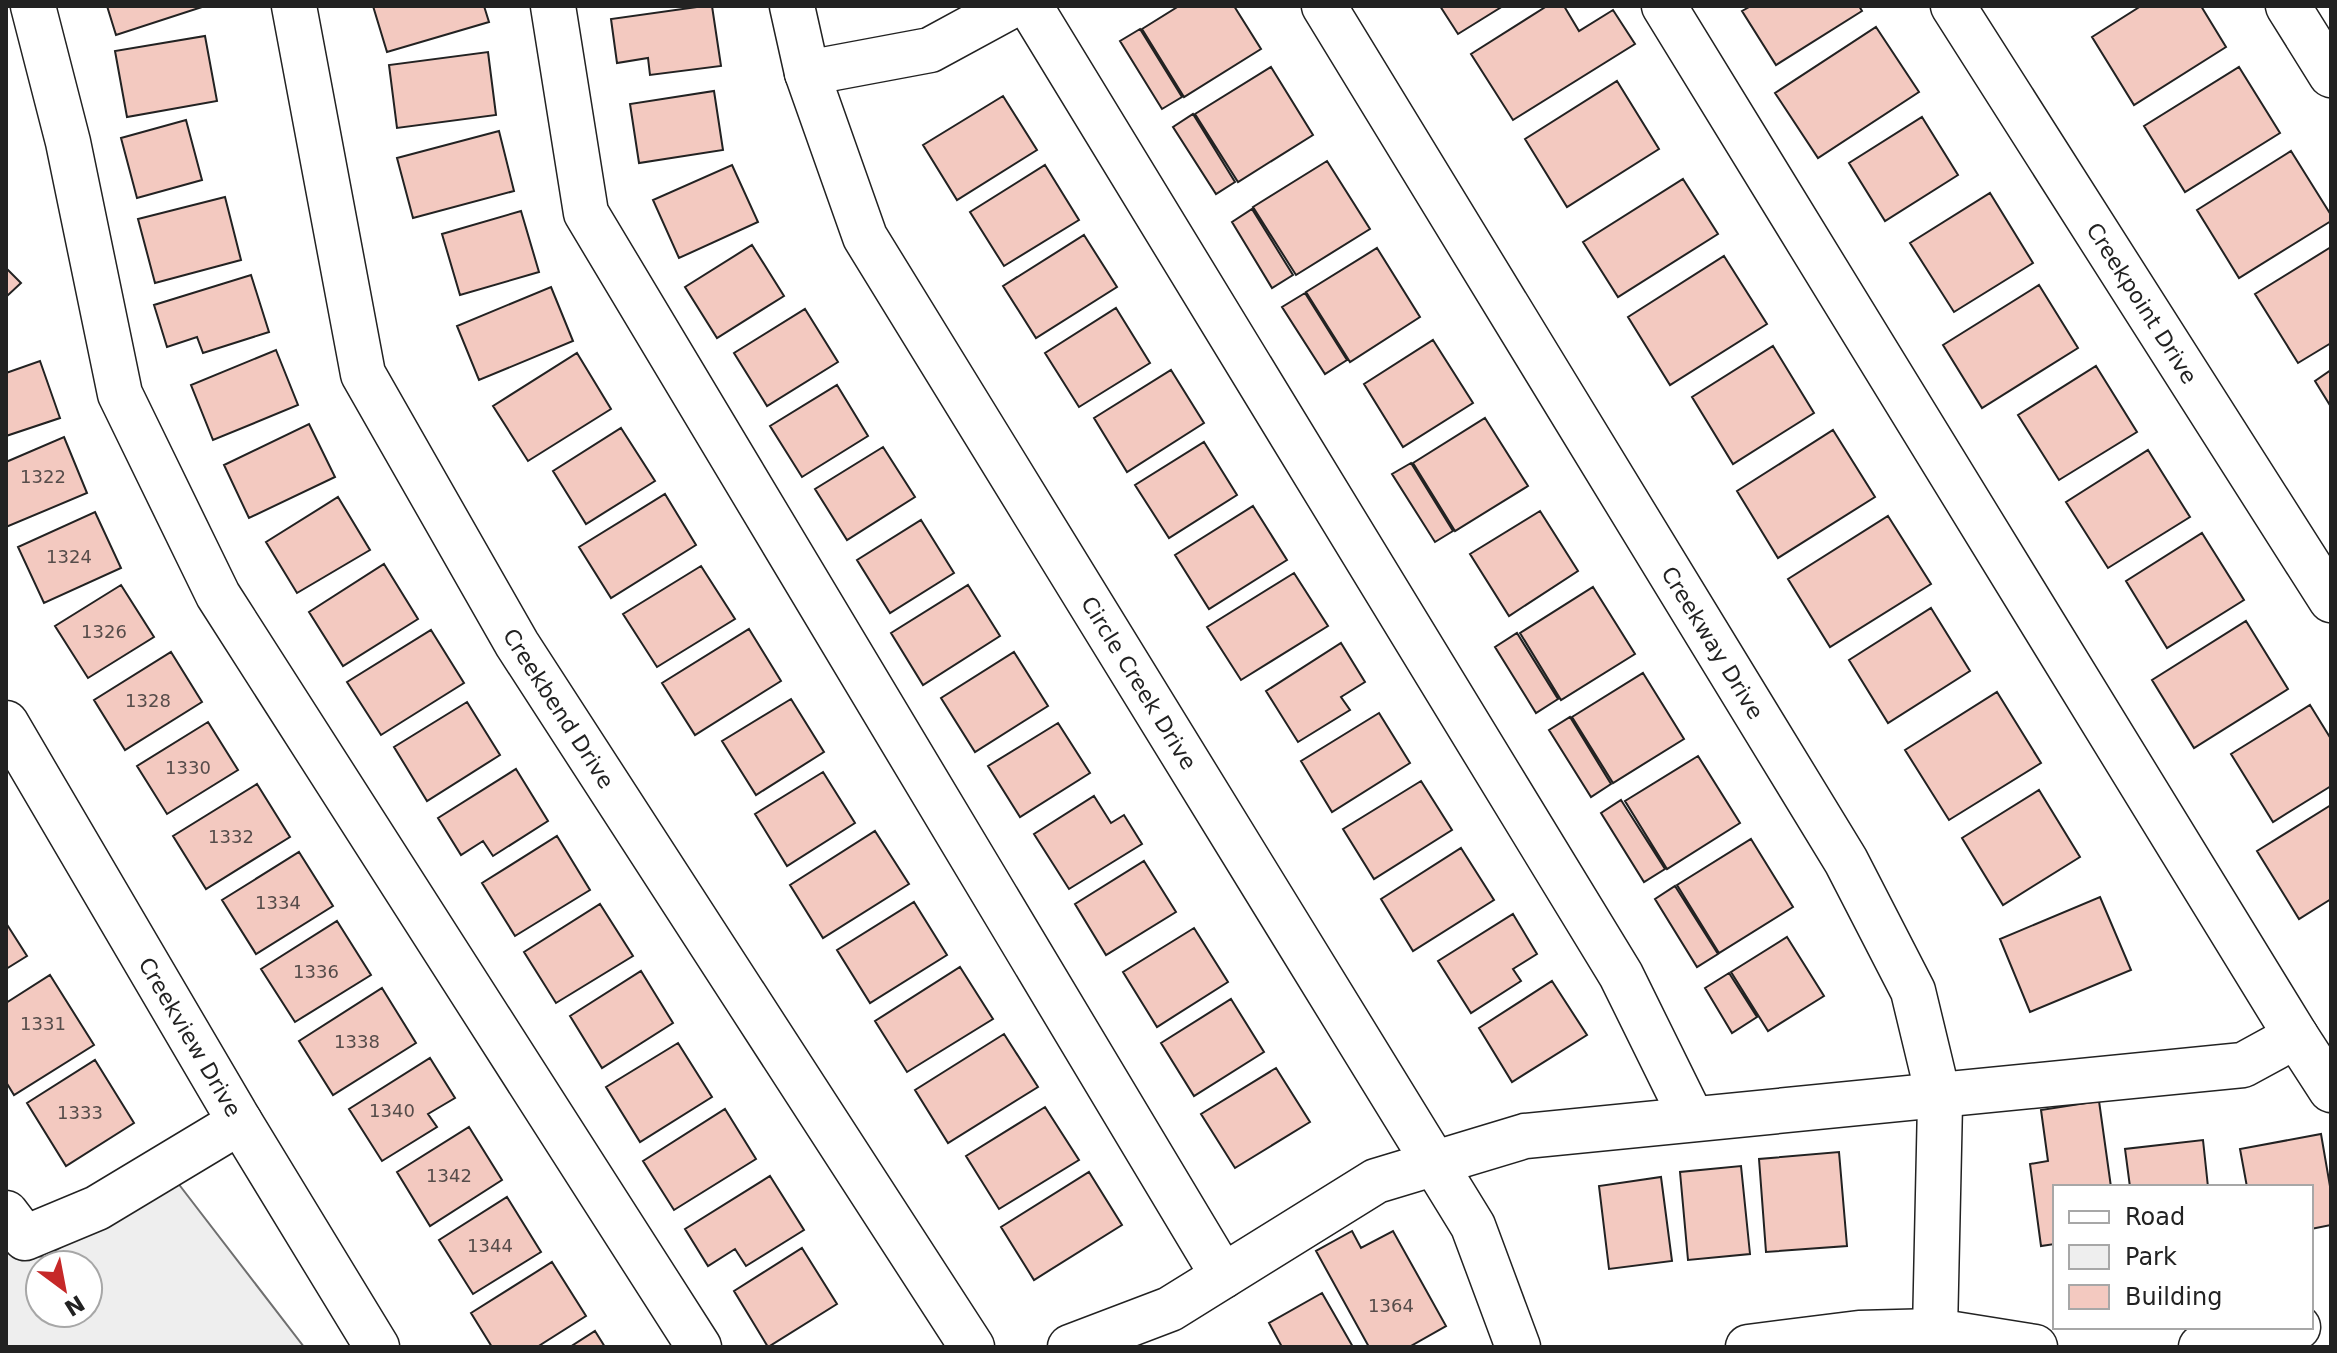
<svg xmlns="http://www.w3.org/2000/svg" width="2337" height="1353" font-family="'DejaVu Sans',sans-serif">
  <rect width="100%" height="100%" fill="#fff"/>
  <path fill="#eee" stroke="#6f6f6f" stroke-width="2" fill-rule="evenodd" d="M174 1178 304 1347H6V1244L13 1254 45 1257ZM40 1265H88V1313H40Z"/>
  <path fill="#f3c9c0" stroke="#222" stroke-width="2" d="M107 6H202V7L116 35Z
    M373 6H484L489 22 387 52Z
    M704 6H712L721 66 650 75 648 58 617 63 611 19Z
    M1179 6H1234L1261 49 1184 97 1142 29Z
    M1440 6H1503L1458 34Z
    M1547 6H1564L1579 31 1613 10 1635 44 1513 120 1471 54Z
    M1751 6H1859L1862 11 1776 65 1742 11Z
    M2141 6H2201L2226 47 2134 105 2092 37Z
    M1876 27 1919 92 1818 158 1775 93Z
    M1140 29 1182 97 1162 109 1120 41Z
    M205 36 217 101 127 117 115 51Z
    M488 52 496 115 397 128 389 65Z
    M1271 67 1313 135 1238 182 1195 114Z
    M2239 67 2280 133 2185 192 2144 126Z
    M1617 81 1659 149 1567 207 1525 139Z
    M714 91 723 150 639 163 630 104Z
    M1003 96 1037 150 957 200 923 145Z
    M1193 114 1235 182 1216 194 1173 127Z
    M1922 117 1958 175 1885 221 1849 163Z
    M186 120 202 180 137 198 121 138Z
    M499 131 514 191 413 218 397 158Z
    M2291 151 2331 215V221L2239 278 2197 210Z
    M1327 161 1370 229 1296 275 1253 207Z
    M732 165 758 222 679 258 653 200Z
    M1045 165 1079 220 1004 266 970 212Z
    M1683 179 1718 234 1618 297 1583 242Z
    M1990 193 2033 263 1954 312 1910 243Z
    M225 197 241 260 155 283 138 219Z
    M1252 209 1293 275 1272 288 1232 222Z
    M521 211 539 272 460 295 442 234Z
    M1084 235 1117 287 1036 338 1003 286Z
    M752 245 784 296 717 338 685 287Z
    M2331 247V343L2298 363 2255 294Z
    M1377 248 1420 317 1350 362 1306 292Z
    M1724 256 1767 324 1670 385 1628 317Z
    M6 268 21 283 6 297Z
    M251 275 269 332 203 353 197 337 167 347 154 305Z
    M2039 285 2078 348 1982 408 1943 345Z
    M551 287 573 341 479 380 457 326Z
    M1305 293 1347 360 1325 374 1282 307Z
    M1116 308 1150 363 1079 407 1045 353Z
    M805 309 838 362 767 406 734 353Z
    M1433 340 1473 403 1403 447 1364 384Z
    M1773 346 1814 413 1733 464 1692 397Z
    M276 350 298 405 213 440 191 385Z
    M577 353 611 409 528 461 493 406Z
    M40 361 60 418 6 436V373Z
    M2096 366 2137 432 2059 480 2018 415Z
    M1171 370 1204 423 1127 472 1094 418Z
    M2331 370V407L2315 381Z
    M837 385 868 436 802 477 770 426Z
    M1485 418 1528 486 1455 531 1413 463Z
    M309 424 335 477 249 518 224 465Z
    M621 428 655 481 586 524 553 471Z
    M1833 430 1875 497 1778 558 1737 491Z
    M64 437 87 493 6 527V462Z
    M1204 442 1237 495 1169 538 1135 485Z
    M883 447 915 497 847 540 815 489Z
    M2148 450 2190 517 2108 568 2066 502Z
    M1411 463 1453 531 1435 542 1392 474Z
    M665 494 696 545 611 598 579 547Z
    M338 497 370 550 297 593 266 542Z
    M1253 506 1287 560 1209 609 1175 555Z
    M1540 511 1578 571 1509 616 1470 554Z
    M95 512 121 568 44 603 18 547Z
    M1888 516 1931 584 1830 647 1788 579Z
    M921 520 954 573 890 613 857 560Z
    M2202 533 2244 600 2167 648 2126 581Z
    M384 564 418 619 343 666 309 612Z
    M701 566 735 619 657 667 623 614Z
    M1294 573 1328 626 1241 680 1207 627Z
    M121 585 154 637 88 678 55 626Z
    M968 585 1000 636 923 685 891 633Z
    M1593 587 1635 654 1561 700 1520 633Z
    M1931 608 1970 671 1888 723 1849 660Z
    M2246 621 2288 689 2194 748 2152 680Z
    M749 629 781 681 695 735 662 683Z
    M431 630 464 683 381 735 347 682Z
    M1517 633 1558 699 1536 713 1495 647Z
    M1341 643 1365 682 1341 697 1350 710 1298 742 1266 691Z
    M171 652 202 702 125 750 94 700Z
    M1014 652 1048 706 975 752 941 698Z
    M1643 673 1684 739 1613 783 1572 717Z
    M1997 692 2041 763 1949 820 1905 750Z
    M791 699 824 752 756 795 722 741Z
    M467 702 500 755 427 801 394 747Z
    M2310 705 2331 739V786L2273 822 2231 754Z
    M1379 713 1410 763 1332 812 1301 761Z
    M1570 717 1611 784 1591 797 1549 730Z
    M208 722 238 770 167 814 137 766Z
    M1058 723 1090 773 1020 817 988 766Z
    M1698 756 1740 823 1667 869 1625 801Z
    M516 769 548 821 493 856 483 841 461 855 438 818Z
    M823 772 855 823 787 866 755 814Z
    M1421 781 1452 830 1374 879 1343 829Z
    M257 784 290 837 206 889 173 836Z
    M2039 790 2080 857 2003 905 1962 838Z
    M1094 796 1111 823 1124 815 1142 844 1069 889 1034 834Z
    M1621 800 1665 869 1644 882 1601 813Z
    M2331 805V899L2299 919 2257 851Z
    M875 831 909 884 823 938 790 885Z
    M557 836 590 890 515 936 482 883Z
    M1751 839 1793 907 1719 953 1677 885Z
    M1461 848 1494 900 1413 951 1381 899Z
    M299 852 333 906 256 954 222 900Z
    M1144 861 1176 912 1106 955 1075 904Z
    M1675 886 1718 954 1697 967 1655 899Z
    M2100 897 2131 970 2030 1012 2000 939Z
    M914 902 947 955 870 1003 837 950Z
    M600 904 633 956 556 1003 524 952Z
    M1513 914 1537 954 1513 969 1521 981 1471 1013 1438 961Z
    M337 921 371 975 295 1022 261 969Z
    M6 923 27 956 6 969Z
    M1194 928 1228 982 1157 1027 1123 972Z
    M1787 937 1824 996 1768 1031 1731 972Z
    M960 967 993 1019 907 1072 875 1021Z
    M641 971 673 1023 602 1068 570 1016Z
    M1729 973 1757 1017 1732 1033 1705 988Z
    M50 975 94 1045 14 1095 6 1082V1003Z
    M1552 981 1587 1035 1512 1082 1479 1028Z
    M382 988 416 1043 333 1095 299 1041Z
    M1231 999 1264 1052 1194 1096 1161 1043Z
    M1004 1034 1038 1087 948 1143 915 1090Z
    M678 1043 712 1097 640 1142 606 1087Z
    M430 1058 455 1098 428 1114 437 1127 382 1161 349 1109Z
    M95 1060 134 1123 66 1166 27 1103Z
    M1276 1068 1310 1122 1235 1168 1201 1114Z
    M2099 1101 2111 1187H2055V1244L2041 1246 2030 1164 2048 1161 2041 1110Z
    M1045 1107 1079 1160 999 1209 966 1156Z
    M725 1109 756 1159 674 1210 643 1161Z
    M469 1127 502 1180 430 1226 397 1172Z
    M2321 1134 2331 1192V1225L2311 1229V1187H2247L2240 1149Z
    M2203 1140 2208 1187H2130L2125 1149Z
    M1839 1152 1847 1246 1766 1252 1759 1159Z
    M1741 1166 1750 1254 1688 1260 1680 1172Z
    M1089 1172 1122 1225 1034 1280 1001 1227Z
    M770 1176 804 1230 746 1266 735 1249 708 1266 685 1229Z
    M1661 1177 1672 1261 1609 1269 1599 1186Z
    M507 1197 541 1252 473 1294 439 1240Z
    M1352 1231 1361 1248 1393 1231 1446 1326 1409 1347H1369L1316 1251Z
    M802 1248 837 1304 768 1347 734 1291Z
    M552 1262 586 1316 537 1347H492L471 1313Z
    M1322 1293 1353 1347H1282L1269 1323Z
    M595 1331 605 1347H570Z"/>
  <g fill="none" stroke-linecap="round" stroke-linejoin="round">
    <g stroke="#222" stroke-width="47">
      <g id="minor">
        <path d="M33 6 68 142 120 394 218 595 699 1347"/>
        <path id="s1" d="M294 6 363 374 517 644 972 1347"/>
        <path d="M553 6 586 213 1223 1276"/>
        <path id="s2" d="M792 6 807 73 865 237 1473 1226 1518 1347"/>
        <path d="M1030 6 1621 975 1692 1119"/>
        <path id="s3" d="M1324 6 1846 861 1913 991 1940 1103 1935 1331"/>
        <path d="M1664 6 2296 1036"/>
        <path id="s4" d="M1953 6 2331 600"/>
        <path d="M2288 6 2331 75"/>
        <path d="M807 73 930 50 1011 6"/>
        <path id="s5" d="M6 723 240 1122 377 1347"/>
        <path d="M6 1213 25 1238 97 1208 240 1122"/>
        <path d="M1070 1347 1170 1309 1376 1181 1525 1136 2243 1065 2296 1036 2331 1090"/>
        <path d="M1748 1347 1859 1333 1935 1331 2035 1347"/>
        <path d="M2201 1347 2266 1337 2298 1327"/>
      </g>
    </g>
    <use href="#minor" stroke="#fff" stroke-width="44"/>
  </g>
  <g text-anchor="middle" stroke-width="6" stroke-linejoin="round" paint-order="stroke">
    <g font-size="18" fill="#564c4a">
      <text x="43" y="483">1322</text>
      <text x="69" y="563">1324</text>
      <text x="104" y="638">1326</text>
      <text x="148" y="707">1328</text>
      <text x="188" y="774">1330</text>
      <text x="231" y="843">1332</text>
      <text x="278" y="909">1334</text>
      <text x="316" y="978">1336</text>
      <text x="43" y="1030">1331</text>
      <text x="357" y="1048">1338</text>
      <text x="392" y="1117">1340</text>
      <text x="80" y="1119">1333</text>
      <text x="449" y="1182">1342</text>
      <text x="490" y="1252">1344</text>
      <text x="1391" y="1312">1364</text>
    </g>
    <g font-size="22" fill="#222" stroke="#fff">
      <text dy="8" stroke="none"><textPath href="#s4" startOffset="352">Creekpoint Drive</textPath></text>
      <text dy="8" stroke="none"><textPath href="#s3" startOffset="746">Creekway Drive</textPath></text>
      <text dy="8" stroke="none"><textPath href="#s2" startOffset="766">Circle Creek Drive</textPath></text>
      <text dy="8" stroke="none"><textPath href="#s1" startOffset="762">Creekbend Drive</textPath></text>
      <text dy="8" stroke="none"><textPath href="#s5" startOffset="364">Creekview Drive</textPath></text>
    </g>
  </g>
  <rect width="2337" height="1353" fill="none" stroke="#222222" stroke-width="16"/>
  <rect x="2053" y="1185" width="260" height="144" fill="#ffffff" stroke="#a7a7a7" stroke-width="2"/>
  <rect x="2069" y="1211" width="40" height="12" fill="#ffffff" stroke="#a7a7a7" stroke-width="2"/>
  <text x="2125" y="1225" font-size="24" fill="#222222">Road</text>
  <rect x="2069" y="1245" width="40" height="24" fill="#eeeeee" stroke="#a7a7a7" stroke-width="2"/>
  <text x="2125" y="1265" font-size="24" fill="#222222">Park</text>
  <rect x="2069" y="1285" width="40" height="24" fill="#f3c9c0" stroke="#a7a7a7" stroke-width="2"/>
  <text x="2125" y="1305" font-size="24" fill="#222222">Building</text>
  <g transform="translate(64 1289) rotate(148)"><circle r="38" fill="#ffffff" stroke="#a7a7a7" stroke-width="2"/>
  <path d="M0-6L14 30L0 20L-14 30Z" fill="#c62828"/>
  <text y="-12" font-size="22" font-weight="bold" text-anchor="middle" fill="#222222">N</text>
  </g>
</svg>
